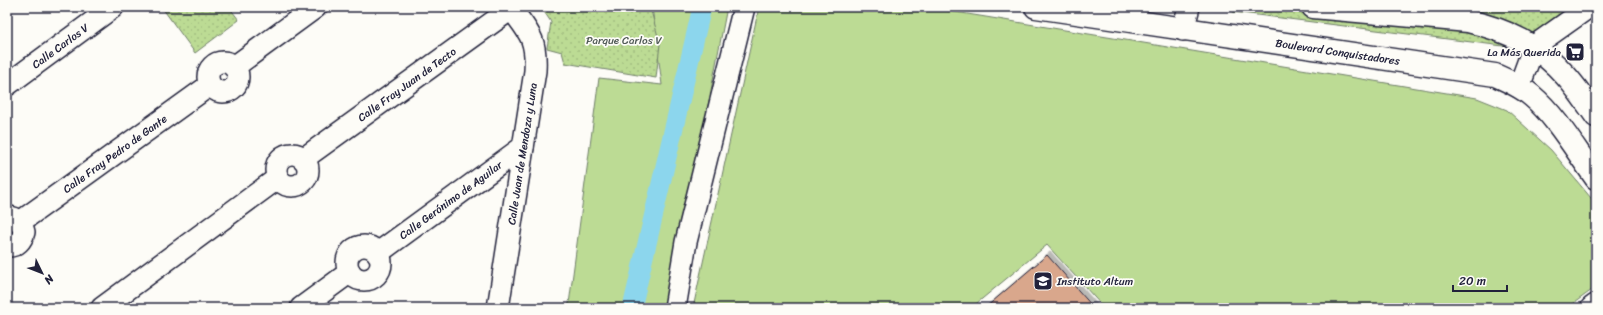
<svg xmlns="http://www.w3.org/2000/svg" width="1603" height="315" font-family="Sriracha,sans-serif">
  <defs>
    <pattern id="park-dots" width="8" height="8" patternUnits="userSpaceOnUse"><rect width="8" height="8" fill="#bcdb94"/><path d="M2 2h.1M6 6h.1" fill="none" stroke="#a1bc80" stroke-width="1.8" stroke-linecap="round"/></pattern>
    <filter id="shadow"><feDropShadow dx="3.5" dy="-3.5" stdDeviation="0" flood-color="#0004"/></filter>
  </defs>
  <rect width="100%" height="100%" fill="#fdfcf7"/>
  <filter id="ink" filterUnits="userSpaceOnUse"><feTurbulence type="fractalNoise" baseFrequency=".025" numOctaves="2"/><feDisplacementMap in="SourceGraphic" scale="8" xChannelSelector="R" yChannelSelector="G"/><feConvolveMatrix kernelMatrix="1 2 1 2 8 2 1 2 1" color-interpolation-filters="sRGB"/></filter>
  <g filter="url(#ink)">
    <path fill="#bcdb94" stroke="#6f7e68" d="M652 7H727L669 308H560L569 304 599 78 662 85Z
      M759 7H925L1477 98 1507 110 1551 150 1596 204V287L1567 308H1104L1047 245 971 308H693Z"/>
    <path fill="url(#park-dots)" stroke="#6f7e68" d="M166 7H229L239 20 195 53 163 9Z
      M541 7H650L660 44 656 78 565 63 562 52 547 48 551 22Z
      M1230 7H1581L1519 48 1233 12Z"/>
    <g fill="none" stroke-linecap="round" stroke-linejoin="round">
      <path stroke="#8cd6ed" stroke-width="19" d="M632 308 702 7"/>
    </g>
    <path fill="#d9a78c" stroke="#22223b" filter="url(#shadow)" d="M1047 255 1094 308H985Z"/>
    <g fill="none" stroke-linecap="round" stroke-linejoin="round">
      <g stroke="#22223b" stroke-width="24">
        <g id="street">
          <path d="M1183 30 1189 7"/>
          <circle cx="223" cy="77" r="15"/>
          <path d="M234 67 316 7"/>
          <path id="s1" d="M7 85 113 7"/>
          <path d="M1519 87 1534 46 1589 7"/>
          <circle cx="292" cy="170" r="16"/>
          <path id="s2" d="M303 159 511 9"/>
          <path id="s3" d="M20 222 210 85"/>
          <path d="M7 246C17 247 22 240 24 232 22 223 17 217 8 217"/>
          <circle cx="364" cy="263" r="17"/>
          <path id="s4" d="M378 253 523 147"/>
          <path d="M102 308 278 178"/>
          <path d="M301 308 350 272"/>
          <path id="s5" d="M498 308 535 71C537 37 528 32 510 7"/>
          <path d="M675 308 686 242 744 7"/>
        </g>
      </g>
      <g stroke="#22223b" stroke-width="25">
        <g id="secondary">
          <path id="s6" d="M1036 7 1495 75C1508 81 1521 86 1532 96 1556 116 1577 152 1596 178"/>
          <path d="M1313 7 1468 21C1507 30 1539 45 1566 76 1577 88 1586 102 1596 116"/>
          <path d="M1592 308 1596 305"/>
        </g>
      </g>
      <use href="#street" stroke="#fdfcf7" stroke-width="21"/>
      <use href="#secondary" stroke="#fdfcf7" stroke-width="22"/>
    </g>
  </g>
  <defs>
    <g id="supermarket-square" transform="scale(1)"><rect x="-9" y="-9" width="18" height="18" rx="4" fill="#22223b" stroke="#fdfcf7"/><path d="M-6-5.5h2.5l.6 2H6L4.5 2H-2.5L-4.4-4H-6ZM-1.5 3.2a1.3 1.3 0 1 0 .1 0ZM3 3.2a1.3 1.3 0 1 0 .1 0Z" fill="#fff"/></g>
    <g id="school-square" transform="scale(1)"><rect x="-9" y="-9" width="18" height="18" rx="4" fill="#22223b" stroke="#fdfcf7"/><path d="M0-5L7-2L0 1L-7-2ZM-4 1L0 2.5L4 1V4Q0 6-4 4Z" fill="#fff"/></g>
  </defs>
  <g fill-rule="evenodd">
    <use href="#supermarket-square" x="1575" y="52"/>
    <use href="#school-square" x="1043" y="281"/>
  </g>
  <g text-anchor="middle" stroke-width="3.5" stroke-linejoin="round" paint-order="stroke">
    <g font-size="11" fill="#505a56" stroke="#fdfcf7">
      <text x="624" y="44">Parque Carlos V</text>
    </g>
    <g font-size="11" fill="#22223b" stroke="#fdfcf7">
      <text dy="4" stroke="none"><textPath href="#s1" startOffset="66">Calle Carlos V</textPath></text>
      <text dy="4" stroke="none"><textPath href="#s6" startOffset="305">Boulevard Conquistadores</textPath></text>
      <text dy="4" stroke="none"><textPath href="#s2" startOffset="128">Calle Fray Juan de Tecto</textPath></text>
      <text dy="4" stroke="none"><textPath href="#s3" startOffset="117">Calle Fray Pedro de Gante</textPath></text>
      <text dy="4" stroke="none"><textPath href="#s5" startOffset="156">Calle Juan de Mendoza y Luna</textPath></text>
      <text dy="4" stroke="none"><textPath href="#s4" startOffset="90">Calle Gerónimo de Aguilar</textPath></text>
    </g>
    <g font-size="11" fill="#22223b" stroke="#fdfcf7" text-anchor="end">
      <text x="1561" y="56">La Más Querida</text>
      <text x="1057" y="285" text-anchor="start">Instituto Altum</text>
    </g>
  </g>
  <rect width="1603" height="315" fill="none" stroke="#fdfcf7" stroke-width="24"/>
  <rect x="12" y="12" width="1579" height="291" fill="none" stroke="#22223b" stroke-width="1.5" filter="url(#ink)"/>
  <g transform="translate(42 273) rotate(133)" stroke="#fdfcf7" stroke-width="3" paint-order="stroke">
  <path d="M0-3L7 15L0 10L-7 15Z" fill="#22223b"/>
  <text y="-6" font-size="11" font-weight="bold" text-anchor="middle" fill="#22223b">N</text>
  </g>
  <path d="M1453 285v6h54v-6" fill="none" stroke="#22223b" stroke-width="2"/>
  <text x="1459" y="285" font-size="12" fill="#22223b" stroke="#fdfcf7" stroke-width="3" paint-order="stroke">20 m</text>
</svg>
